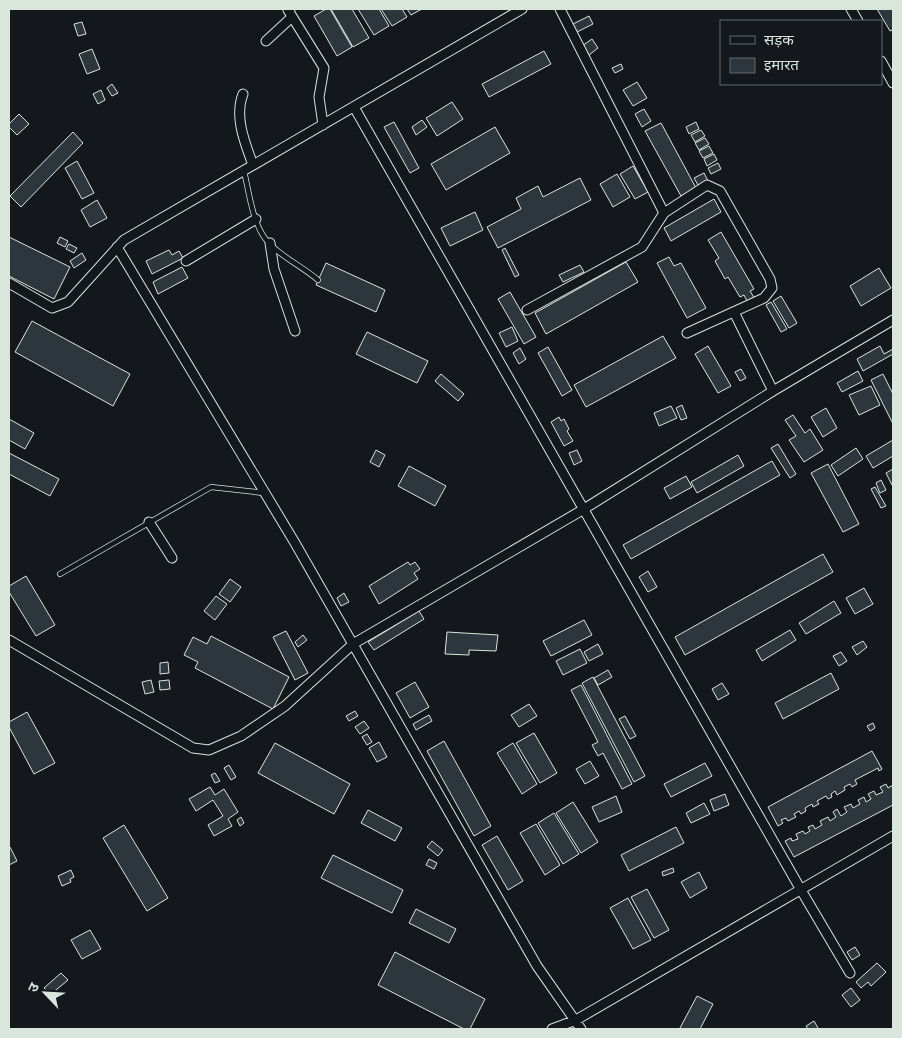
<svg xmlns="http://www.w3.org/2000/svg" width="902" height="1038" font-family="'Titillium Web','Noto Sans Devanagari',sans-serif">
  <rect width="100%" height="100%" fill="#14181c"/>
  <path fill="#2c363c" stroke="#d8e6dc" d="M326 9H330L352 47 337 56 314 16Z
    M331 9H352L369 38 353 47Z
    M358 9H379L389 26 374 35Z
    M381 9H402L407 17 392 26Z
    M407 9H422L411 15Z
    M877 9H893V33L892 30 890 31Z
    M589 16 593 24 577 32 573 24Z
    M82 22 86 34 78 36 74 24Z
    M592 39 598 48 589 55 582 46Z
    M92 49 100 69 87 74 79 54Z
    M544 51 551 64 489 97 482 84Z
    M621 64 623 69 615 73 612 68Z
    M637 82 647 98 633 106 623 90Z
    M112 84 118 93 112 96 107 88Z
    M101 90 105 100 98 104 93 94Z
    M452 102 463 119 437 136 426 118Z
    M644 109 651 121 642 127 635 114Z
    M19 114 29 124 17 135 9 127V124Z
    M422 120 427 127 416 135 412 127Z
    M394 122 419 168 410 173 384 127Z
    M696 122 699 129 689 134 686 127Z
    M661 123 696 188 681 196 645 131Z
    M495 127 510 153 446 190 431 164Z
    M701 130 705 136 695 142 691 135Z
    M73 132 83 143 21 207 10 196Z
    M705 138 709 144 699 150 695 143Z
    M709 146 713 153 703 158 699 151Z
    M714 154 717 160 707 166 704 159Z
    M77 161 94 193 82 199 65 168Z
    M718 163 721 169 711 174 708 168Z
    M633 166 648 192 635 199 620 174Z
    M704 173 708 181 698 185 694 178Z
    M617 174 630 197 613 207 600 184Z
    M580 178 591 200 498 248 487 227 521 209 516 198 538 186 543 197Z
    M714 199 721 212 671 241 664 228Z
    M97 200 107 218 90 227 81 210Z
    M475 212 483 230 450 246 441 228Z
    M721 232 754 289 750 291 755 299 748 303 744 295 740 297 728 277 725 279 715 261 719 258 708 240Z
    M9 237 70 267 54 299 9 276Z
    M60 237 68 241 65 247 57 243Z
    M69 244 77 248 74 253 66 249Z
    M505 248 519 275 515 277 502 250Z
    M169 250 172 255 179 251 183 258 152 274 146 261Z
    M82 253 86 260 74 268 70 261Z
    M669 257 674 266 681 263 706 308 687 318 657 263Z
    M626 262 638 282 546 334 535 313Z
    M326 263 385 290 376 312 316 285Z
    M580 265 584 272 563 282 559 275Z
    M182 267 188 278 158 294 153 282Z
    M879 268 891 288 861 306 850 286Z
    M510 292 536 337 524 344 498 299Z
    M781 296 797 323 789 328 773 301Z
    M771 302 787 329 781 332 766 305Z
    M32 321 130 374 113 406 15 352Z
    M512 327 518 341 506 347 499 333Z
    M367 332 428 361 417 383 356 354Z
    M663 336 676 358 586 407 574 385Z
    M708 346 731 386 718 393 695 354Z
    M880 346 884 354 893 349V354L863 371 857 359Z
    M548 347 572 390 562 396 538 353Z
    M520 348 526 359 519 364 513 353Z
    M741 369 746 378 740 381 735 372Z
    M858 371 863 381 842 392 837 383Z
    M441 374 464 394 458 401 435 381Z
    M883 374 893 394V424L871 380Z
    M871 386 880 405 859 415 849 395Z
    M682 405 687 418 681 420 676 408Z
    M671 406 677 418 659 426 654 413Z
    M826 408 837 428 823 437 811 417Z
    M793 415 805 433 810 429 823 450 804 462 789 440 796 436 785 420Z
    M559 417 561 421 564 419 569 429 567 431 573 441 564 446 551 422Z
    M9 419 34 433 25 449 9 440Z
    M893 440V456L873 468 866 456Z
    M778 444 796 474 790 478 771 448Z
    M856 448 863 459 838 476 831 465Z
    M376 450 385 455 379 467 370 462Z
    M577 450 582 461 574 465 569 453Z
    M9 453 59 479 50 496 9 474Z
    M738 455 744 466 697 493 691 482Z
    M772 461 780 475 631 559 623 545Z
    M828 464 859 524 843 532 811 473Z
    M409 466 446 486 435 506 398 486Z
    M893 469V484L892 485 886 473Z
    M686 476 692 487 670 499 664 488Z
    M881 480 886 490 880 493 876 483Z
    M875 487 886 506 881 508 871 489Z
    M823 554 833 572 685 655 675 637Z
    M408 562 410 565 415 562 420 569 414 573 418 579 379 604 369 586Z
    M648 571 657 587 648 592 639 577Z
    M26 576 55 625 36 636 9 592V586Z
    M230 579 241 587 230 602 219 594Z
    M864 588 873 604 855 614 846 598Z
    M344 593 349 602 341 606 337 598Z
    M216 596 227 604 215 620 204 611Z
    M834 601 841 613 806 634 799 623Z
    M419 611 424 619 374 650 368 642Z
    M584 620 592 635 551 656 543 641Z
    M790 630 796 640 762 661 756 650Z
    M286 631 308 673 295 680 273 637Z
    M447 632 498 635 496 651 469 650V655L445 654Z
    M303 635 307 640 298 647 295 642Z
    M211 636 289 677 273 709 195 668 198 662 184 655 193 637 207 644Z
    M863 641 867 647 857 655 852 647Z
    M598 644 603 654 589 661 584 652Z
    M580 649 587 663 563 675 556 661Z
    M841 652 847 661 839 666 833 656Z
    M168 662 169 673 160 674V663Z
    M608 670 612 677 598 685 594 678Z
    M831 673 839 689 783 719 775 703Z
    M593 677 645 776 634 782 582 683Z
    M151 680 154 692 145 694 142 682Z
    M169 680 170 689 160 690 159 681Z
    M415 682 429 707 410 718 396 693Z
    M722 683 729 694 718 700 712 689Z
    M581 685 632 784 622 789 603 753 598 756 592 745 598 742 571 690Z
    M529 704 537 716 519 727 511 715Z
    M355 711 358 716 349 721 346 716Z
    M27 712 55 763 34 774 9 727V722Z
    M429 715 432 721 416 730 413 724Z
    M625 716 636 736 630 739 619 719Z
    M364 721 369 728 360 734 355 727Z
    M873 723 875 728 870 731 867 726Z
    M534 733 557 773 540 783 516 743Z
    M367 734 372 742 367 745 362 737Z
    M444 741 491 826 474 836 427 751Z
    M379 742 387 757 377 762 369 748Z
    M275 743 350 784 334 814 258 773Z
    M513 743 537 784 522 794 497 753Z
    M872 751 882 769 879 771 878 768 855 780 857 784 852 787 850 784 844 787 845 790 837 795 835 791 831 794 832 797 828 799 826 796 817 801 819 804 813 807 812 804 805 808 806 811 801 814 799 811 794 814 796 817 788 821 786 818 781 820 783 823 778 826 768 807Z
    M590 761 599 776 585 784 576 769Z
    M705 763 712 776 671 797 664 784Z
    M229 765 236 777 231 780 224 768Z
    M215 773 220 781 215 783 211 775Z
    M886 784 888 788 893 785V805L794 857 785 841 791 838 792 841 798 839 796 834 803 831 805 834 810 831 808 827 813 825 815 829 822 825 820 821 828 817 830 821 836 817 833 812 837 809 841 816 847 812 844 807 851 804 853 808 860 804 858 800 864 797 866 802 871 799 868 794 874 791 876 795 883 792 880 787Z
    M210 787 215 795 224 789 238 812 228 819 232 826 214 836 208 825 223 816 213 800 196 811 189 799Z
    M725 794 729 805 714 811 710 800Z
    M616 796 622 812 599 822 592 807Z
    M573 802 598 842 581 853 556 813Z
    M704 803 710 814 691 823 686 813Z
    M368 810 402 828 395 841 361 823Z
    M554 813 579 854 563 864 538 823Z
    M241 817 244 823 240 826 237 820Z
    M536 824 560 865 545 875 520 833Z
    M124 825 168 898 147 911 103 838Z
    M676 827 684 843 629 871 621 855Z
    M497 836 523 881 508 890 482 845Z
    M432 841 443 850 438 856 427 847Z
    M10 847 17 861 9 865V848Z
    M333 855 403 890 392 913 321 878Z
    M429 859 437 863 434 869 426 865Z
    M673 868 674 872 663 876 662 872Z
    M71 870 74 877 70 879 71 882 62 886 58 876Z
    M699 872 707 888 690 898 681 882Z
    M647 889 669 930 654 938 631 897Z
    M628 898 651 940 633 949 610 908Z
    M416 909 456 929 449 943 409 923Z
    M90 930 101 949 82 959 71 940Z
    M855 947 860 955 852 960 847 952Z
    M395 952 485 999 470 1029H464L378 985Z
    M877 963 886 972 871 986 868 982 861 988 856 982Z
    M61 973 68 980 50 995 44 988Z
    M851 988 860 1000 851 1007 842 995Z
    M697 996 713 1004 700 1029H683L680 1028Z
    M814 1021 818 1028 816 1029H808L806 1026Z"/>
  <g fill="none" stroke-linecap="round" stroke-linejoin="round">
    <g stroke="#d8e6dc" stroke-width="6">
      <path id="service" d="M244 171C249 192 252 219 264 237 277 255 302 266 318 280
        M60 574 211 487 264 493"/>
    </g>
    <g stroke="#d8e6dc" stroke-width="11">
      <path id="minor" d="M290 9 288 10 324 68 319 97 323 125
        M560 9 664 213
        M851 9 858 21
        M266 41 292 17
        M881 61 893 83
        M243 94C234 117 245 143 253 165
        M354 107 801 890 850 973
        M270 243 274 269 295 331
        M117 247 295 543 537 966 581 1029
        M186 261 256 219
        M9 283 52 308 68 302 124 240 522 9
        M527 310 642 247 664 213 707 185 720 191 770 279 772 288 764 298 687 333
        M734 312 773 391
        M149 522 172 558
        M9 640 193 748 209 750 241 736 285 706 353 644 584 509 773 391 893 320
        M552 1029 576 1020 893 836"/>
    </g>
    <use href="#service" stroke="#14181c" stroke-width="4.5"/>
    <use href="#minor" stroke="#14181c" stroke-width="9"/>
  </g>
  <rect width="902" height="1038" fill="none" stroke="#d8e6dc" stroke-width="20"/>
  <rect x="720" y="20" width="162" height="65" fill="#14181c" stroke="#626a69"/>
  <rect x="730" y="36" width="25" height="8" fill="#14181c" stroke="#626a69"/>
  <text x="764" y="45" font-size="15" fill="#d8e6dc">सड़क</text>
  <rect x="730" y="58" width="25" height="15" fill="#2c363c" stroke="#626a69"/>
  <text x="764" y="70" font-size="15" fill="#d8e6dc">इमारत</text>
  <g transform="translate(45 993) rotate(295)" stroke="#14181c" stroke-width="4" paint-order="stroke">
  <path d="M0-4L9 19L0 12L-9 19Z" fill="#d8e6dc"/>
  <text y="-8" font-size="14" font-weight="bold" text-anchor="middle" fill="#d8e6dc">उ</text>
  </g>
</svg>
